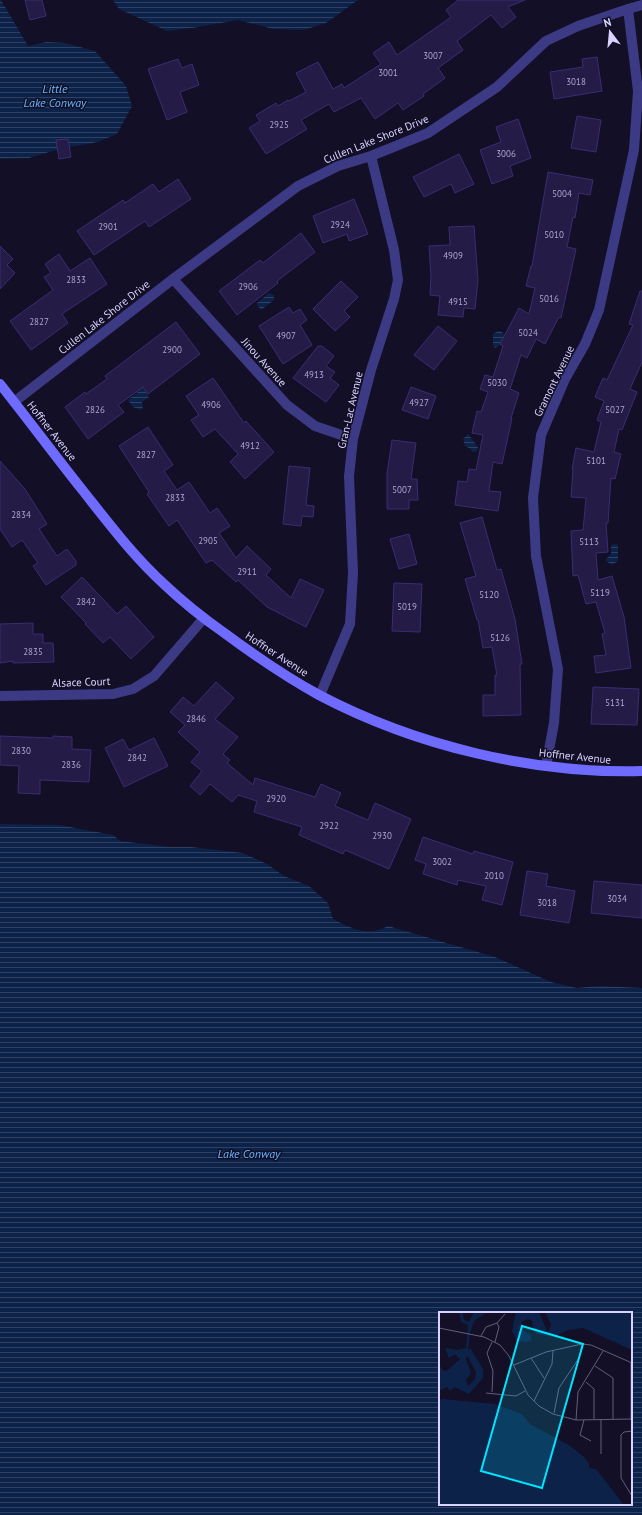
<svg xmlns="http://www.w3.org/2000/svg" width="642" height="1515" font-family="'PT Sans',sans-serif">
  <defs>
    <pattern id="water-rules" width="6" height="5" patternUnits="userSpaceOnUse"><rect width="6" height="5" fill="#0c2248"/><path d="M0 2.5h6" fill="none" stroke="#2f4163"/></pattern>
  </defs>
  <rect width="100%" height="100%" fill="#130f26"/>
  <path fill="url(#water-rules)" fill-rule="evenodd" d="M0 0H1L28 46 47 42 65 43 95 51 126 86 132 106 117 134 98 142 59 149 29 158 0 159Z
    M113 0H358L326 23 304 30 273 29 238 20 192 28 167 31 119 9Z
    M269 293 274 295V300L261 310 256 304Z
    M498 331 502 332 505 336 499 346 495 348 493 345V334Z
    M142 386 149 397 142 402 143 409 141 410 133 407 128 400 139 391 138 388Z
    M468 434 478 447 477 451 472 452 471 449 465 446 463 439Z
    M616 544 618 545V561L612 565 605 560 611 554V545Z
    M0 824 59 825 113 835 120 841 170 847H191L243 853 267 864 284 876 309 886 328 903 333 919C352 929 368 937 388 926L495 957 551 982 577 988 600 986 642 988V1515H0ZM440 1313H631V1504H440Z"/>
  <path fill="#241b47" stroke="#3b2d73" d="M25 0H42L46 16 30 20Z
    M458 0H525L508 7 516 17 502 28 491 15 457 41 463 50 438 68 445 78 423 94 424 96 403 110 398 103 375 119 361 98 334 112 329 104 301 120 307 129 266 154 249 128 260 121 256 115 276 103 278 106 288 100 289 101 306 92 296 73 318 62 333 89 342 84 344 88 381 64 373 53 389 42 397 55 451 17 446 10Z
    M597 57 602 91 554 99 550 72 583 67 582 59Z
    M178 59 182 68 192 64 199 85 180 92 187 112 167 120 148 69Z
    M577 116 601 120 596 152 571 148Z
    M518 119 531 158 510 166 513 176 492 184 480 150 501 142 496 127Z
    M68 139 71 157 59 159 56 140Z
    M459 154 474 184 455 193 451 184 424 197 413 177Z
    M548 172 593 180 590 195 579 193 575 218 573 217 567 247 576 249 561 318 559 317 545 344 536 339 527 358 521 355 510 389 519 393 511 418H512L502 464 493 462 489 491 501 492 498 511 455 505 458 481 467 482 469 469 476 470 483 435 472 433 477 411 481 412 488 392 480 389 485 375 493 377 503 346 500 344 519 308 529 314 535 288 526 286 531 266H532Z
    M178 179 191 199 149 227 145 221 94 255 77 231 123 200 125 203 153 184 159 192Z
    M354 199 368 234 349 241 347 234 323 243 313 216Z
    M474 226 478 280 475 309 464 308 463 317 438 315 440 296 430 295 431 277 429 246 450 245 449 227Z
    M301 233 315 252 277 281 278 283 237 315 219 291 260 260 263 263Z
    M0 246 13 259 7 265 15 273 0 289Z
    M59 254 70 271 90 258 107 284 62 314 68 323 31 350 10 321 53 290 44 277 51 273 45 264Z
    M341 281 358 297 344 311 350 317 335 331 313 309Z
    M640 291H642V362L630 389 637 392 622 430 619 429 614 452 621 454 615 479 611 478 608 523H606L608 552 596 553 598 580 612 576 624 617 631 668 596 673 594 656 606 655 602 634 605 633 596 602 586 604 578 575 573 576 571 531 583 530 586 498 571 497 573 469H572L576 448 594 452 601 422 597 420 604 401 595 397 603 378 607 380 633 325 629 324Z
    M289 307 293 313 300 309 307 320 300 325 312 345 283 364 259 326Z
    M176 322 200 354 148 394 143 387 118 405 124 412 88 439 65 407 85 392 86 394 107 379 105 376Z
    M438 326 457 341 434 370 414 355Z
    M318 346H322L334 356 326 366 335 372 330 378 339 385 326 402 293 378Z
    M213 378 244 423 246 421 274 452 245 479 230 462 238 454 215 429 203 437 191 420 199 415 186 396Z
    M411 387 436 396 428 419 402 410Z
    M148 427 173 465 164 471 177 490 189 482 210 513 217 508 230 526 219 533 236 558 247 546 271 569 266 575 291 598 300 579 324 590 306 627 267 607 238 580 236 582 212 560 206 563 177 520 169 526 147 494 149 492 119 446Z
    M392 440 416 443 411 479H417L418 500H409V509H387V474Z
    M0 461 25 489 47 524 39 529 57 556 67 549 76 561V565L46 585 33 566 38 563 22 540 12 547 0 529Z
    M289 466 310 468 306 505 314 506 313 517 302 516 301 526 283 524Z
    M482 517 497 570 501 569 515 619 522 664H520L521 715 483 716V695H495V675H497L492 647 483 648 478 620H477L465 579 476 576 460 523Z
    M409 534 417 564 399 569 390 539Z
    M82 577 117 614 126 606 154 637 131 659 110 637 103 643 85 624 86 623 61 597Z
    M394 583 422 584 420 632 392 631Z
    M33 623V634H43V643H53L54 662 13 663V661L0 663V624Z
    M216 682 234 698 215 719 238 737 223 754 230 760 227 763 253 785 255 778 315 797 321 784 341 793 335 806 368 820 375 803 411 819 389 869 345 850 343 854 299 835 302 827 254 812 257 801 238 795 232 802 210 784 200 795 190 786 202 771 191 762 200 752 178 732 185 725 170 712 183 697 194 706Z
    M593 687 639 689 637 725 591 724Z
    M0 736 53 738V736L72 737V749L91 750 89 782 40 780V794L18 793 19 766 0 765Z
    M154 738 168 766 124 787 105 748 123 739 129 750Z
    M423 837 473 854 474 851 513 862 502 905 482 900 486 886 458 880 457 885 423 874 426 864 415 860Z
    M527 871 548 874 546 886 575 891 569 923 520 915Z
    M594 881 642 885V918L591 913Z"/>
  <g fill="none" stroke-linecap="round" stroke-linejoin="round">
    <path stroke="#3d3a85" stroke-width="10" d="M173 279 287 405 315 426 353 439
      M14 402 173 279 298 186 338 166 371 156 428 133 497 87 546 41 578 26 628 9 642 5
      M320 695 350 624 353 573 349 476 353 439 371 370 394 299 398 280 394 250 371 156
      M0 696 113 694 133 689 154 676 204 618
      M546 766 554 723 558 669 536 556 533 498 541 435 565 379 585 344 599 310 634 150 638 91 628 9"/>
    <path stroke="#6f6bff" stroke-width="10" d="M0 384C27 418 53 453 80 487 107 521 133 556 165 585 183 602 203 618 223 632 254 655 286 677 319 695 416 746 533 774 642 771"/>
  </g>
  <g text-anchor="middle" stroke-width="3" stroke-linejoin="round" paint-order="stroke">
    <g font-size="9" fill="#aca6d1">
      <text x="433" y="59">3007</text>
      <text x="388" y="76">3001</text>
      <text x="576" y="85">3018</text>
      <text x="279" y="128">2925</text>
      <text x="506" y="157">3006</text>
      <text x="562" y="197">5004</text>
      <text x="340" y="228">2924</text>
      <text x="108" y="230">2901</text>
      <text x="554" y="238">5010</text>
      <text x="453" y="259">4909</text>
      <text x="76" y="283">2833</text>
      <text x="248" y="290">2906</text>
      <text x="549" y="302">5016</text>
      <text x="458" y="305">4915</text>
      <text x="39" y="325">2827</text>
      <text x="528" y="336">5024</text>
      <text x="286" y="339">4907</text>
      <text x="172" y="353">2900</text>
      <text x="314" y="378">4913</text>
      <text x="497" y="386">5030</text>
      <text x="419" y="406">4927</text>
      <text x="211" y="408">4906</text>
      <text x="95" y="413">2826</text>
      <text x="615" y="413">5027</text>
      <text x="250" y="449">4912</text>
      <text x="146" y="458">2827</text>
      <text x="596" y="464">5101</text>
      <text x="402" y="493">5007</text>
      <text x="175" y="501">2833</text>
      <text x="21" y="518">2834</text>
      <text x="208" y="544">2905</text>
      <text x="589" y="545">5113</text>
      <text x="247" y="575">2911</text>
      <text x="600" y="596">5119</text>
      <text x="489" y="598">5120</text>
      <text x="86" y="605">2842</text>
      <text x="407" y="610">5019</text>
      <text x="500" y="641">5126</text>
      <text x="33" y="655">2835</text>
      <text x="615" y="706">5131</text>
      <text x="196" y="722">2846</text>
      <text x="21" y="754">2830</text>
      <text x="137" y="761">2842</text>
      <text x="71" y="768">2836</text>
      <text x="276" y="802">2920</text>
      <text x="329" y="829">2922</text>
      <text x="382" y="839">2930</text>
      <text x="442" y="865">3002</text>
      <text x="494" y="879">2010</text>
      <text x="617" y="902">3034</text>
      <text x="547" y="906">3018</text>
    </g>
    <g font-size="11" fill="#d9d4ff" stroke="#130f26">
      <text transform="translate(376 139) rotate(-22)" y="4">Cullen Lake Shore Drive</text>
      <text transform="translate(104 317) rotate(-38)" y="4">Cullen Lake Shore Drive</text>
      <text transform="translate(264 362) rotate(48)" y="4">Jinou Avenue</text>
      <text transform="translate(554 381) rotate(-64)" y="4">Gramont Avenue</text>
      <text transform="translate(350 410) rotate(-77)" y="4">Gran-Lac Avenue</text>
      <text transform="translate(52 431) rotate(52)" y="4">Hoffner Avenue</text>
      <text transform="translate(277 654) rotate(33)" y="4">Hoffner Avenue</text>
      <text transform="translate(81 682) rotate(-2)" y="4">Alsace Court</text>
      <text transform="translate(575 756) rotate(6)" y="4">Hoffner Avenue</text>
    </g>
    <g font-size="12" font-style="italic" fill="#62b6ff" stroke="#130f26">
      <text x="55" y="93">Little<tspan x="55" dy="14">Lake Conway</tspan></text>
      <text x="249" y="1158">Lake Conway</text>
    </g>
  </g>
  <g transform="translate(439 1312)">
    <rect width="193" height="193" fill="#130f26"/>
    <path d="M20 0 24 1 25 8 30 10 35 0H49L35 9 31 21 29 37H32L44 57V66L30 82 15 75 11 79 8 75 0 79V53L5 59 9 58 21 47 16 42 10 46 6 36 19 38 27 36 29 13 22 10ZM28 43 37 60 36 67 29 74 27 68 32 61 27 47ZM77 0H100L109 21 112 12 106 0H193V38L144 16 129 18 114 25 98 22 94 18 93 9 89 7 82 10 85 19 91 22 93 28 89 30 78 29 73 19ZM4 87 56 92 83 102 91 112 130 133 145 145 150 151V156L157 157 185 193H0V88Z" fill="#0c2248" fill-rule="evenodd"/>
    <path fill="none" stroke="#625e7d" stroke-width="1" d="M0 16 45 25 61 33 70 44 89 83 100 94 114 102 137 108 193 107M42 24 47 15 58 11 66 2M56 30 60 15 58 11M92 46 105 66M75 53 107 40 143 32 152 33 193 51M156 54 174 66V107M147 70 155 77V107M53 80 54 59 48 41 53 30M47 81 77 84 86 79M95 89 113 52 114 39M115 101 120 76 140 46 143 33M137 108 139 80 164 39M145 108 141 123 152 129M162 108V142M192 108V51M193 119 185 120 182 123V166L193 184"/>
    <path fill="#00e5ff" fill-opacity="0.15" stroke="#00e5ff" stroke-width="2" d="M83 14 144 32 103 176 42 159Z"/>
    <rect width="193" height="193" fill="none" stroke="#d9d4ff" stroke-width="2"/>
  </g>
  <g transform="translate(610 32) rotate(344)" stroke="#130f26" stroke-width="3" paint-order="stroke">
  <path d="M0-3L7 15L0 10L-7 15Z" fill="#d9d4ff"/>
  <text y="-6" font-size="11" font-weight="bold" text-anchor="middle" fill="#d9d4ff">N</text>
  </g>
</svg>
